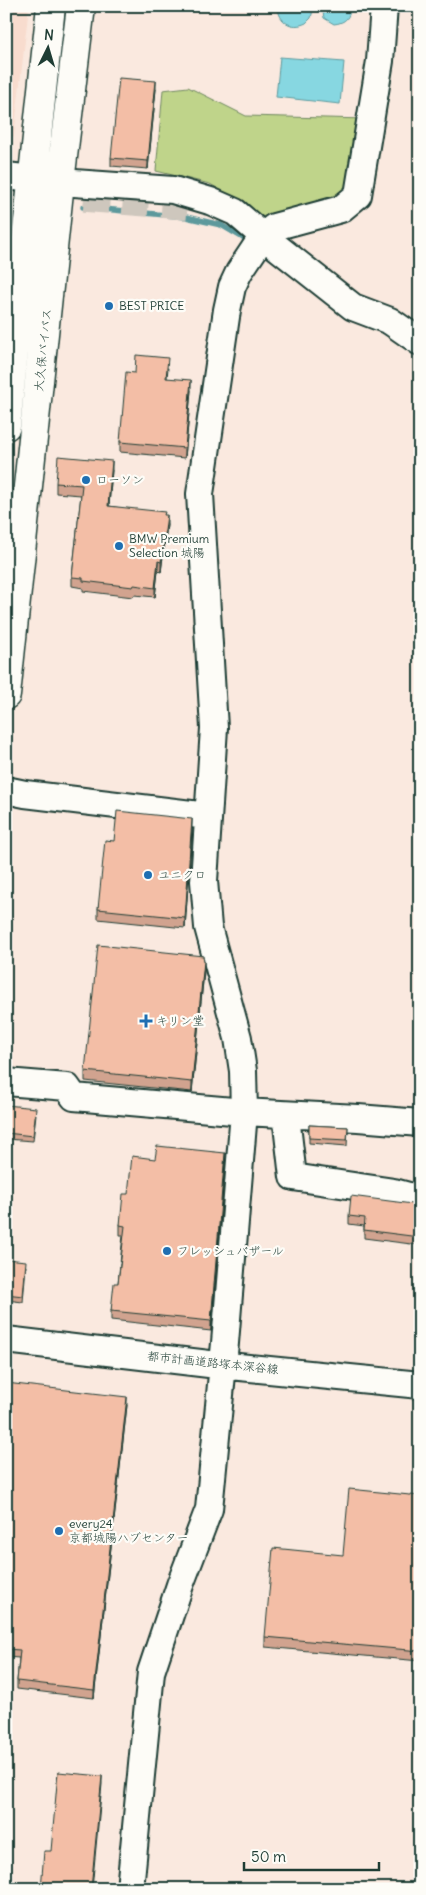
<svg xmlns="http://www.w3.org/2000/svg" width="426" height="1895" font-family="Delius,'Klee One',sans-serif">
  <rect width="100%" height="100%" fill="#fae9df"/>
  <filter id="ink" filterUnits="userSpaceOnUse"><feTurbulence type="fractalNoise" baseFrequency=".02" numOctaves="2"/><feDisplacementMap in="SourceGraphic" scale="10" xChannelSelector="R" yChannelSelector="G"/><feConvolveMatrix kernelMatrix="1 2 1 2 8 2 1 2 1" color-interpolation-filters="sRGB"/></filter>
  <g filter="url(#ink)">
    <path fill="#f8dcce" d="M6 6H29L14 136 6 141Z"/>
    <path fill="#bfd48a" stroke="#6f885f" d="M188 87 246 116 366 119 349 195 262 219 244 203 210 184 156 171 163 90Z"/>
    <path fill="#87d7e1" stroke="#5d999c" d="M278 6H314L311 18 306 23C292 30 278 22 278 6Z
      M322 6H350C351 17 345 23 334 24L324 18Z
      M280 57 344 62 340 104 276 97Z"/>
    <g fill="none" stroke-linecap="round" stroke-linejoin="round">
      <path stroke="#5d999c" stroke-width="5.5" d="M83 207 186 217 221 225 248 241"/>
      <path stroke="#cec7bd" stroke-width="26" stroke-dasharray="26 13" stroke-linecap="butt" d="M6 193 191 207 210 201"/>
      <g stroke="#1f3d34" stroke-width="30">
        <path id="minor" d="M6 176 60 182 173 190 210 201 235 212 263 236 353 307 390 321 420 342
          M6 790 25 794 208 816
          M6 1082 67 1087 74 1097 244 1112 358 1118 420 1123
          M281 1114 287 1125 293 1177 394 1192 420 1199
          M6 1340 209 1364 420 1385
          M130 1889 151 1672 180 1585 209 1509 225 1343 244 1112 243 1071 238 1038 208 927 204 881 214 728 200 494 227 310 232 287 239 272 263 236 274 227 341 209 358 195 380 61 384 6"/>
      </g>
      <g stroke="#1f3d34" stroke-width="31">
        <path id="highway" d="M6 426 51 6
          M6 695 60 182 81 6"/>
      </g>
      <use href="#minor" stroke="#fdfcf7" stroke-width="26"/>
      <use href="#highway" stroke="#fdfcf7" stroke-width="28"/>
    </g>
    <path fill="#d1a38f" stroke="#1f3d34" d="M156 89 148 169 111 166V158Z
      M168 368 167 378 191 390 185 458 120 452V442L135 373Z
      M112 470 109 506 165 515 167 525 161 572 158 571 155 597 134 595 133 597 83 591V588L72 586V577L81 495 56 493V483Z
      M192 829 185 928 98 919V909L114 841Z
      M204 971 192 1092 85 1081V1071Z
      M6 1105 36 1114 33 1141 6 1139Z
      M309 1125 348 1127 347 1146 309 1143Z
      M155 1159 225 1163 211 1331 111 1320V1311L118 1283 123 1235H120V1225L128 1194Z
      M420 1205 419 1245 364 1238V1226L349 1224V1216Z
      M6 1259 26 1266 23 1302 6 1300Z
      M6 1383 127 1405 94 1698 17 1689V1681L19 1658 6 1657Z
      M420 1496V1661L265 1647V1637L343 1555Z"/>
    <path fill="#aa8574" stroke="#1f3d34" d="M10 6H12L6 40V30Z
      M156 81V89L148 169V161Z
      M191 380V390L185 458V448Z
      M112 461V470L108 515V506Z
      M167 515V525L161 572V562Z
      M158 561V571L155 597V588Z
      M192 819V829L185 928V918Z
      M204 961V971L192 1092V1082Z
      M225 1153V1163L211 1331V1321Z
      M127 1397V1405L94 1698V1690Z
      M102 1776V1784L92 1889H91Z"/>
    <path fill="#f3bea6" stroke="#1f3d34" d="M6 6H10L6 30Z
      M119 78 156 81 148 161 111 158Z
      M136 355 168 358 166 378 191 380 185 448 120 442 126 372 135 373Z
      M58 456 112 461 108 506 165 512 164 515H167L161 562 158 561 155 588 134 585 133 587 83 581V578L72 577 82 485 56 483Z
      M117 811 192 819 185 918 98 909 105 840 114 841Z
      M98 945 203 956 204 961 192 1082 85 1071Z
      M6 1105 36 1108 33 1136 6 1133Z
      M309 1125 348 1127 347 1140 309 1138Z
      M157 1146 225 1153 211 1321 111 1311 114 1283H118L125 1226 120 1225 123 1194H128L132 1156 155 1159Z
      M351 1196 420 1205 419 1237 364 1230 365 1218 349 1216Z
      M6 1259 26 1261 23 1296 6 1294Z
      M6 1383 127 1397 94 1690 17 1681 20 1650 6 1649Z
      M349 1489 420 1496V1651L265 1637 273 1548 343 1555Z
      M58 1772 102 1776 91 1889H41L44 1851H51Z"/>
  </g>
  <g fill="#1f6fb2" stroke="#fdfcf7" stroke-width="2">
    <circle cx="109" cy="306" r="5"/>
    <circle cx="86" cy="480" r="5"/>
    <circle cx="119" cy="546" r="5"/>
    <circle cx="148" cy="875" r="5"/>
    <path d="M143.5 1013.5h5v5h5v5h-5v5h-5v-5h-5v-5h5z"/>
    <circle cx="167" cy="1251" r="5"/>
    <circle cx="59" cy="1531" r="5"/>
  </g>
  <g text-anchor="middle" stroke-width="4.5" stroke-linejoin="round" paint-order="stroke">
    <g font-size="12" fill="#1f3d34" stroke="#fdfcf7" text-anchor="start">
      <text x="119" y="310">BEST PRICE</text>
      <text x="96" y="484">ローソン</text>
      <text x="129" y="543">BMW Premium<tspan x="129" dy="14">Selection 城陽</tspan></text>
      <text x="158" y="879">ユニクロ</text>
      <text x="156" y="1025">キリン堂</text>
      <text x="177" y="1255">フレッシュバザール</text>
      <text x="69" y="1528">every24<tspan x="69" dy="14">京都城陽ハブセンター</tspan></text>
    </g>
    <g font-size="12" fill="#1f3d34" stroke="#fdfcf7">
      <text transform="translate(43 350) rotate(-84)" y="4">大久保バイパス</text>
      <text transform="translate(213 1363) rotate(6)" y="4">都市計画道路塚本深谷線</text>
    </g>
  </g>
  <rect width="426" height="1895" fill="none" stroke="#fdfcf7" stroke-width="25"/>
  <rect x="12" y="12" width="401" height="1870" fill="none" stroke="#1f3d34" stroke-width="2" filter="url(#ink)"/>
  <g transform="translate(48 48) rotate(5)" stroke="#fdfcf7" stroke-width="4" paint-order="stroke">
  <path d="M0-4L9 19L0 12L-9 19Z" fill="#1f3d34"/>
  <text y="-8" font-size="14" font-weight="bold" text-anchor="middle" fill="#1f3d34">N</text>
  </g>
  <path d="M244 1862v8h135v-8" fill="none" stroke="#1f3d34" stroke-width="2.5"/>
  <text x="251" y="1862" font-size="15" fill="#1f3d34" stroke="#fdfcf7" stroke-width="4" paint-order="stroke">50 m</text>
</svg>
